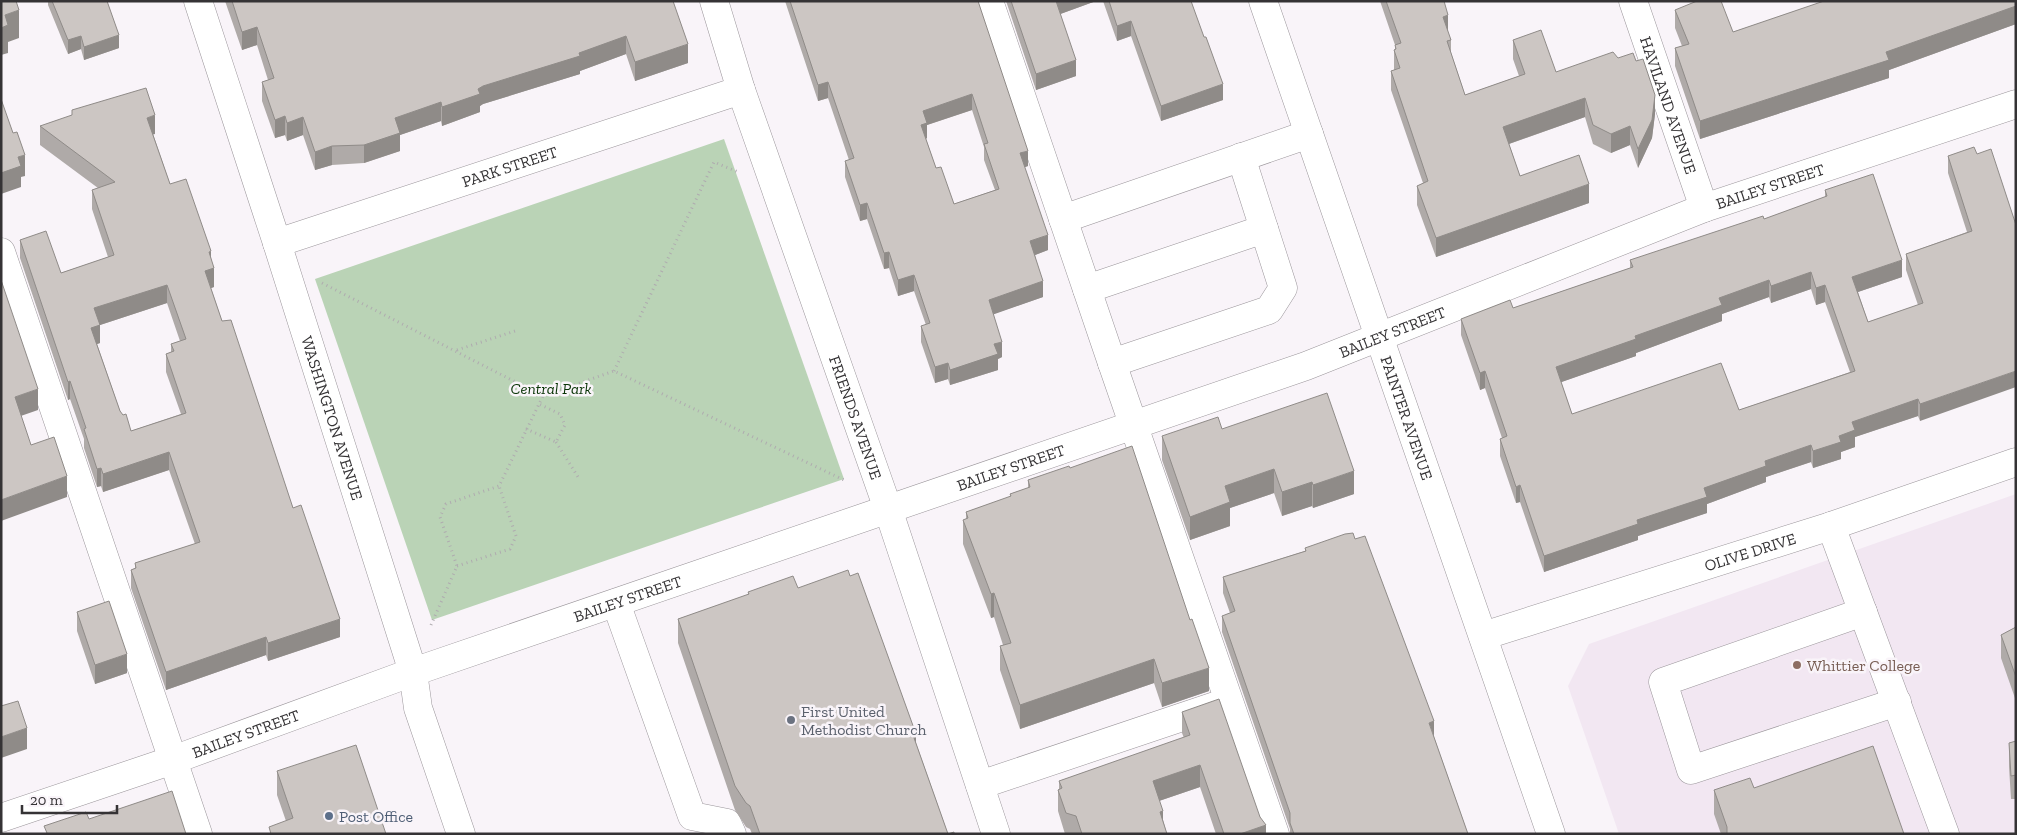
<svg xmlns="http://www.w3.org/2000/svg" width="2017" height="835" font-family="'Zilla Slab',serif">
  <rect width="100%" height="100%" fill="#f9f4f9"/>
  <path fill="#f2e7f2" d="M2016 494V834H1619L1568 686 1589 644Z"/>
  <path fill="#bad3b6" d="M724 139 844 479 432 620 315 279Z"/>
  <g fill="none" stroke-linecap="round" stroke-linejoin="round">
    <g stroke="#9b969b" stroke-width="29">
      <g id="minor">
        <path id="s1" d="M198 1 277 243 413 672 418 708 461 834"/>
        <path id="s2" d="M714 1 741 90 888 509 996 834"/>
        <path d="M989 1 1112 363 1275 834"/>
        <path id="s3" d="M1633 1 1704 208"/>
        <path d="M1063 219 1309 134"/>
        <path id="s4" d="M277 243 741 90"/>
        <path d="M1 252 198 834"/>
        <path d="M1087 289 1264 229"/>
        <path d="M1112 363 1269 310 1283 288 1241 157"/>
        <path d="M1831 526 1945 834"/>
        <path d="M616 603 692 816 727 823 732 834"/>
        <path d="M1863 612 1663 682 1691 770 1897 702"/>
        <path id="s5" d="M1483 636 1831 526 2016 462"/>
        <path d="M980 785 1218 705"/>
        <path id="s6" d="M1 818 173 760 413 672 1306 366 1704 208 2016 104"/>
      </g>
    </g>
    <g stroke="#9b969b" stroke-width="29">
      <g id="major">
        <path id="s7" d="M1263 1 1551 834"/>
      </g>
    </g>
    <path stroke="#afabaf" stroke-width="3" stroke-dasharray="1 4" stroke-linecap="butt" d="M322 283 543 396
      M457 350 515 331
      M614 371 714 162 738 172
      M526 429 556 442 565 425 560 414 539 404
      M556 442 578 477
      M457 566 510 549 516 536 499 486
      M431 625 457 566 440 517 446 504 499 486 543 396 614 371 844 480"/>
    <use href="#minor" stroke="#fff" stroke-width="28"/>
    <use href="#major" stroke="#fff" stroke-width="28"/>
  </g>
  <path fill="#afaaa8" fill-rule="evenodd" d="M48 1H107L119 48 84 60 81 49 68 54 48 5Z
    M225 1H673L688 63 635 81 626 54 580 71V74L483 104 480 106V112L442 126 441 121 400 135V151L364 163 332 165 315 170 303 135 287 141 285 135 275 138 262 101V82L268 80 257 45 242 50Z
    M785 1H978L1028 166 1024 167 1048 250 1035 255 1043 297 993 314 1002 357 998 359V370L950 385 948 379 935 383 921 342V326L926 325 914 291 898 296 889 268 884 269 867 219 860 221 845 177V161L849 160 828 98 818 101ZM972 110 984 147V160L995 190 954 204 936 168 926 139 927 138V125Z
    M1006 1H1096L1060 14 1076 76 1036 90Z
    M1103 1H1191L1223 100 1161 121 1131 36 1117 41Z
    M1380 1H1444L1448 33 1451 40V53L1465 95 1519 76 1513 59V40L1556 72 1655 114 1652 138 1638 168 1630 145 1611 153 1593 144 1585 117 1509 144 1520 176 1589 203 1436 257 1417 205V186L1423 183 1391 90V71L1394 70V50L1395 49V45Z
    M1819 1H2016V24L1889 70V78L1700 139 1675 66V48L1682 46 1675 28V10L1733 32 1819 3Z
    M40 126 155 134H153L170 184 211 258 214 287 211 288 222 321 293 508 340 637 268 661 266 655 166 690 131 588V570L135 568V563L195 544 169 470 103 492 101 486 97 487 84 448V439L70 399 68 400 20 258V240L61 273 108 257 92 209V190L98 188 40 145ZM167 303 180 341 171 344V352L166 354V372L181 414 131 431 120 411 97 344 100 343V325Z
    M1977 154 2016 225 1920 421 1918 416 1855 437V447L1841 452V459L1813 468 1811 462 1766 477V482L1707 504V513L1638 536V540L1544 572 1520 502 1516 503 1500 456V439L1502 438 1485 388 1480 390 1461 335V319L1513 308 1630 268V260L1764 219 1825 197V190L1902 277 1858 292 1868 322 1918 305 1906 270V254L1967 232 1948 173V156ZM1811 289 1816 305 1825 302 1850 372 1739 410 1572 414 1561 382 1636 356V353L1722 321V314L1769 297 1771 303Z
    M1222 429 1354 494 1313 508 1312 506 1282 516 1274 493 1230 508V526L1190 540 1162 460V436Z
    M1070 468 1209 691 1162 707 1154 683 1020 729 1000 670V646L1003 645 994 617 991 618 963 544V520L966 519V512L1010 497V494L1028 488V480Z
    M1305 548 1434 737 1468 834H1290V829L1222 632V616L1230 613 1223 593V577L1305 551Z
    M798 588 916 743 948 834H954H752L750 829 746 827 735 810 678 643V619L748 595V592Z
    M77 612 127 673 95 684 77 631Z
    M2016 627V701L2001 658V635Z
    M1182 712 1260 817 1266 834H1216L1200 787 1159 801 1163 820 1167 834H1065L1058 811V790L1059 789V781L1184 738 1182 733Z
    M2016 741V799H2011L2009 767V743Z
    M277 771 386 834 286 821 277 795Z
    M1754 788 1904 834H1721L1714 814V790Z"/>
  <path fill="#8f8b88" d="M1055 1H1096L1055 16Z
    M2016 6V24L1889 70V78L1700 139V121L1886 52Z
    M19 10V38L8 42V53L1 55V28L5 15Z
    M1448 15V33L1443 17Z
    M1131 21V36L1117 41V26Z
    M257 27V45L242 50V32Z
    M119 35V48L84 60V47Z
    M81 36V49L68 54V40Z
    M626 36V54L580 71V74L483 104 480 106V112L442 126V107L483 86Z
    M688 44V63L635 81V62Z
    M1076 60V76L1036 90V74Z
    M828 82V98L818 101V85Z
    M1223 84V100L1161 121V106Z
    M972 94V110L927 125V138L921 140V125L923 111Z
    M1655 95V114L1652 138 1638 168V149Z
    M1585 98V117L1503 146V127Z
    M441 102V121L400 135V151L364 163V145L395 118Z
    M155 115V134L147 136V118Z
    M285 116V135L275 138V120Z
    M303 117V135L287 141V123Z
    M1630 126V145L1611 153V134Z
    M332 146V165L315 170V152Z
    M1028 151V166L1020 169V153Z
    M25 155V176L21 177V187L1 194V173L18 157Z
    M1589 184V203L1436 257V238Z
    M867 203V219L860 221V205Z
    M1048 235V250L1030 257V241Z
    M211 251V269L214 268V287L205 290V271L209 252Z
    M889 252V268L884 269V253Z
    M1902 260V277L1852 294V277Z
    M1811 272V289L1771 303V286Z
    M914 275V291L898 296V280Z
    M1769 280V297L1722 314V321L1636 353V356L1556 384V367L1635 336 1719 298Z
    M1043 281V297L989 316V300Z
    M167 285V303L100 325V343L91 346V328L94 308Z
    M1825 285V302L1816 305V288Z
    M1002 342V357L998 359V370L950 385V370L994 344Z
    M948 363V379L935 383V367Z
    M1485 371V388L1480 390V373Z
    M2016 371V387L1920 421V404Z
    M70 381V399L68 400V382Z
    M38 389V410L15 418V397Z
    M1918 399V416L1855 437V447L1841 452V459L1813 468V451L1839 436 1852 422Z
    M1811 445V462L1766 477V482L1707 504V513L1638 536V540L1544 572V556L1637 520 1704 488 1765 461Z
    M169 452V470L103 492V474Z
    M101 468V486L97 487V469Z
    M1274 469V493L1230 508V526L1190 540V517L1225 486Z
    M1354 471V494L1313 508V485Z
    M67 476V497L1 521V500Z
    M1312 482V506L1282 516V492Z
    M1520 485V502L1516 503V487Z
    M1 568H2L1 589Z
    M994 593V617L991 618V594Z
    M340 619V637L268 661V643Z
    M266 637V655L166 690V672Z
    M127 654V673L95 684V665Z
    M1154 659V683L1020 729V705Z
    M1209 668V691L1162 707V683Z
    M1434 721V737L1429 723Z
    M27 728V749L1 758V737Z
    M916 734V758L913 735Z
    M1200 765V787L1153 803V781Z
    M1163 811V833L1160 812Z
    M1266 825V834H1240Z"/>
  <path fill="#ccc6c3" stroke="#8f8b88" fill-rule="evenodd" d="M1 1H16L19 10 5 15 8 25 1 28Z
    M52 1H107L119 35 84 47 81 36 68 40Z
    M232 1H673L688 44 635 62 626 36 579 53 580 56 483 86 478 89 480 94 442 107 441 102 395 118 400 133 364 145 332 146 315 152 303 117 287 123 285 116 275 120 262 82 274 78 257 27 242 32Z
    M790 1H978L1028 151 1020 153 1048 235 1030 241 1043 281 989 300 1002 342 994 344 998 354 950 370 948 363 935 367 921 326 930 323 914 275 898 280 889 252 884 253 867 203 860 205 845 161 854 158 828 82 818 85ZM972 94 988 143 984 144 999 189 954 204 941 167 936 168 921 125 927 123 923 111Z
    M1011 1H1056L1076 60 1036 74Z
    M1109 1H1191L1204 37H1206L1223 84 1161 106 1131 21 1117 26Z
    M1386 1H1444L1448 15 1443 17 1451 40 1447 41 1465 95 1525 74 1513 40 1541 30 1556 72 1613 52 1618 58 1633 53 1636 61 1643 59 1655 95 1652 120 1638 149 1630 126 1611 134 1593 125 1585 98 1503 127 1520 176 1579 155 1589 184 1436 238 1417 186 1428 181 1391 71 1400 68 1394 50 1396 49 1395 45 1401 43Z
    M1697 1H1721L1733 32 1824 1H2016V6L1886 52 1889 60 1700 121 1675 48 1689 44 1675 10Z
    M146 88 155 115 147 118 170 184 186 179 211 251 209 252 214 268 205 271 222 321 231 320 293 508 301 505 340 619 268 643 266 637 166 672 131 570 136 568 135 563 200 542 169 452 103 474 101 468 97 469 84 429 86 428 70 381 68 382 20 240 46 231 61 273 114 255 92 190 115 182 40 126 72 115V110ZM167 285 186 339 171 344 174 351 166 354 186 413 131 431 126 414 123 415 120 411 91 328 100 325 94 308Z
    M1 99 13 133 17 132 25 155 18 157 21 166 1 173Z
    M1974 147 1977 154 1991 149 2016 225V371L1920 404 1918 399 1852 422 1855 430 1839 436 1841 442 1813 451 1811 445 1765 461 1766 466 1704 488 1707 497 1637 520 1638 524 1544 556 1520 485 1516 487 1500 439 1507 436 1485 371 1480 373 1461 319 1510 300 1513 308 1633 267 1630 260 1763 216 1764 219 1827 196 1825 190 1873 174 1902 260 1852 277 1868 322 1923 303 1906 254 1972 231 1948 156ZM1811 272 1816 288 1825 285 1855 371 1739 410 1721 363 1572 414 1556 367 1636 339 1635 336 1722 305 1719 298 1769 280 1771 286Z
    M1 280 38 389 15 397 31 445 54 437 67 476 1 500Z
    M1327 393 1354 471 1313 485 1312 482 1282 492 1274 469 1225 486 1230 502 1190 517 1162 436 1218 417 1222 429Z
    M1132 446 1190 620 1192 619 1209 668 1162 683 1154 659 1020 705 1000 646 1011 643 994 593 991 594 963 520 968 518 966 512 1011 496 1010 494 1030 487 1028 480 1069 466 1070 468Z
    M1353 533 1355 539 1365 536 1434 721 1429 723 1468 834H1294L1290 823V813L1222 616 1235 611 1223 577 1306 551 1305 548 1345 534Z
    M848 570 850 576 858 573 916 734 913 735 948 834 954 832V834H760L750 806 746 803 735 786 678 619 749 594 748 592 793 576 798 588Z
    M109 601 127 654 95 665 77 612Z
    M2016 627V677L2001 635Z
    M1219 699 1260 817 1266 825 1240 834H1224L1200 765 1153 781 1163 811 1160 812 1167 834H1082L1076 816 1066 813 1058 790 1062 788 1059 781 1190 735 1182 712Z
    M18 701 27 728 1 737V706Z
    M2016 741V775L2011 776 2009 743Z
    M356 745 386 834H271L269 827 293 818 277 771Z
    M1873 746 1904 834H1727V827L1714 790 1750 778 1754 788Z
    M172 791 186 834H44L47 833 44 826 86 812 89 819Z"/>
  <circle fill="#8d6e63" stroke="#f9f4f9" stroke-width="2" cx="1797" cy="665" r="5"/>
  <circle fill="#6b7280" stroke="#f9f4f9" stroke-width="2" cx="791" cy="720" r="5"/>
  <circle fill="#5c6f8a" stroke="#f9f4f9" stroke-width="2" cx="329" cy="816" r="5"/>
  <g text-anchor="middle" stroke-width="5" stroke-linejoin="round" paint-order="stroke">
    <g font-size="16" fill="#353335" stroke="#f9f4f9">
      <text dy="6" stroke="none"><textPath href="#s3" startOffset="110">HAVILAND AVENUE</textPath></text>
      <text dy="6" stroke="none"><textPath href="#s4" startOffset="245">PARK STREET</textPath></text>
      <text dy="6" stroke="none"><textPath href="#s6" startOffset="1879">BAILEY STREET</textPath></text>
      <text dy="6" stroke="none"><textPath href="#s6" startOffset="1474">BAILEY STREET</textPath></text>
      <text dy="6" stroke="none"><textPath href="#s1" startOffset="438">WASHINGTON AVENUE</textPath></text>
      <text dy="6" stroke="none"><textPath href="#s2" startOffset="440">FRIENDS AVENUE</textPath></text>
      <text dy="6" stroke="none"><textPath href="#s7" startOffset="441">PAINTER AVENUE</textPath></text>
      <text dy="6" stroke="none"><textPath href="#s6" startOffset="1069">BAILEY STREET</textPath></text>
      <text dy="6" stroke="none"><textPath href="#s5" startOffset="280">OLIVE DRIVE</textPath></text>
      <text dy="6" stroke="none"><textPath href="#s6" startOffset="664">BAILEY STREET</textPath></text>
      <text dy="6" stroke="none"><textPath href="#s6" startOffset="259">BAILEY STREET</textPath></text>
    </g>
    <g font-size="16" font-style="italic" fill="#073304" stroke="#f9f4f9">
      <text x="551" y="394">Central Park</text>
    </g>
    <g font-size="16" fill="#785e54" stroke="#f9f4f9" text-anchor="start">
      <text x="1807" y="671">Whittier College</text>
    </g>
    <g font-size="16" fill="#5b616d" stroke="#f9f4f9" text-anchor="start">
      <text x="801" y="717">First United<tspan x="801" dy="18">Methodist Church</tspan></text>
    </g>
    <g font-size="16" fill="#4e5e75" stroke="#f9f4f9" text-anchor="start">
      <text x="339" y="822">Post Office</text>
    </g>
  </g>
  <rect width="2017" height="835" fill="none" stroke="#353335" stroke-width="5"/>
  <path d="M22 805v8h95v-8" fill="none" stroke="#353335" stroke-width="2.5"/>
  <text x="30" y="805" font-size="15" fill="#353335" stroke="#f9f4f9" stroke-width="4" paint-order="stroke">20 m</text>
</svg>
